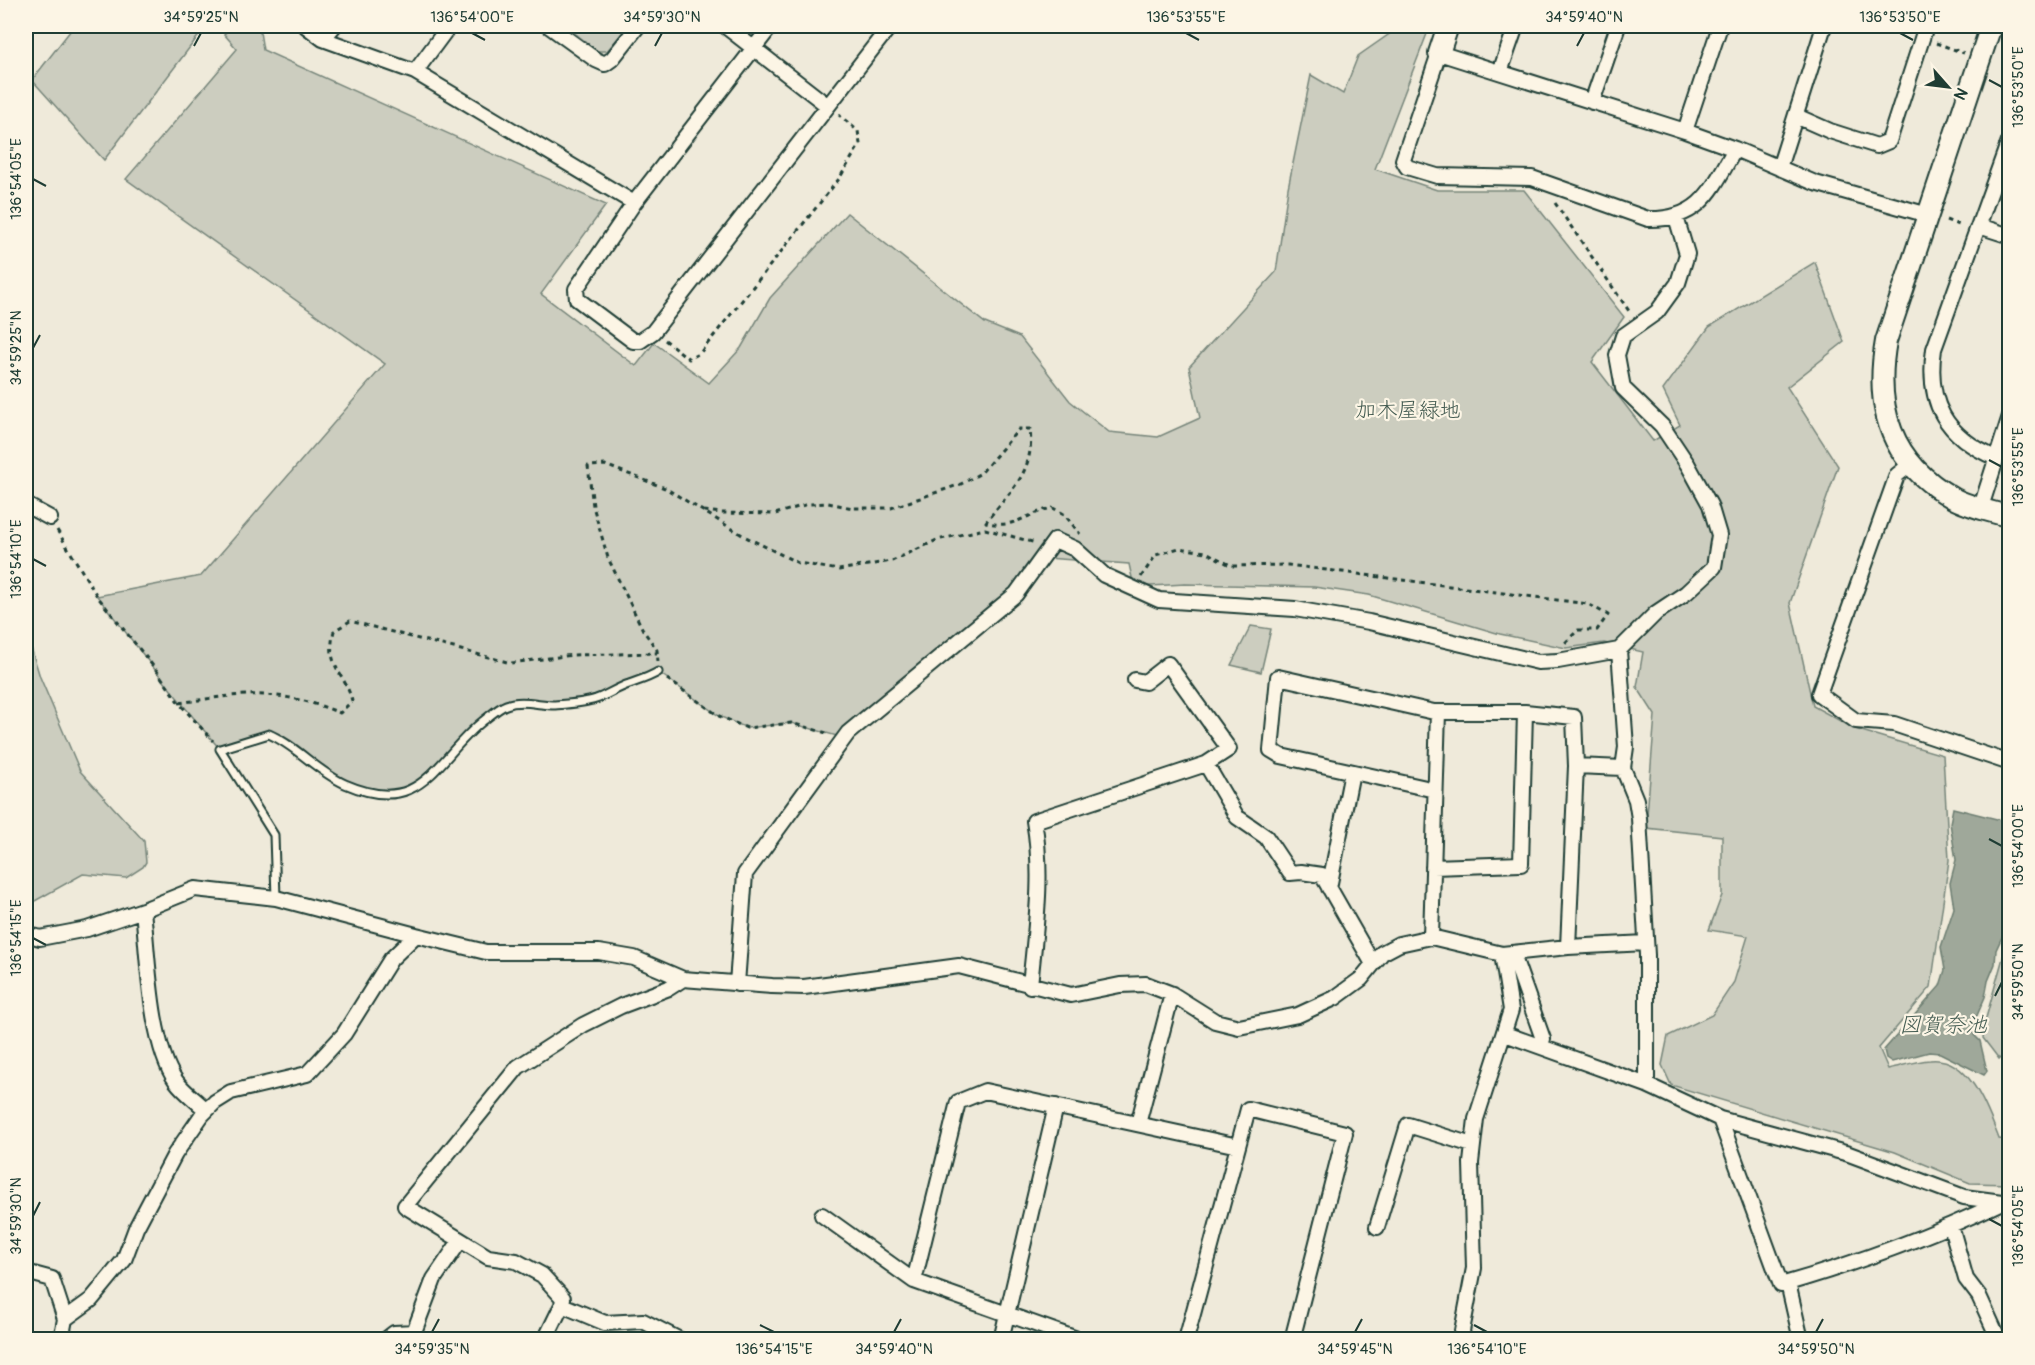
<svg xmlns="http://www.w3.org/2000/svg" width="2035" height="1365" font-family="Pangolin,'Klee One',sans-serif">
  <rect width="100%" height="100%" fill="#efeada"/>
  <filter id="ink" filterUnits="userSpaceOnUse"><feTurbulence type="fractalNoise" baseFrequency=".0167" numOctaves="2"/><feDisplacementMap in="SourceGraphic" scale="12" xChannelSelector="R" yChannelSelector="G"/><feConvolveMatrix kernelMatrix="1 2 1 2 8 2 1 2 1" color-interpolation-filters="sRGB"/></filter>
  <g filter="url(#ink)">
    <path fill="#cccdbf" stroke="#76857a" stroke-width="1.5" d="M74 26H206L104 160 32 80Z
      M233 26H259L263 50 606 205 541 294 636 366 654 343 709 383 741 348 770 298 847 213 985 323 1020 337 1070 401 1109 432 1158 437 1200 418 1189 367 1276 272 1288 188 1311 75 1343 94 1358 56 1401 26H1430L1375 169 1437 190H1524L1624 317 1592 362 1653 441 1680 425 1663 390 1709 327 1815 262 1844 342 1787 387 1838 466 1790 603 1813 706 1855 729 1943 755 1949 860 1931 987 1879 1048 1888 1069C1902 1066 1916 1061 1930 1060 1969 1055 1988 1110 1999 1139L2009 1140V1184L1970 1183 1895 1152 1671 1085 1662 1065 1668 1036 1712 1015 1734 982 1748 936 1709 930 1722 895V836L1646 828 1655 715 1637 687 1643 652 1604 643 1566 648 1500 634 1369 595 1314 587 1185 584 1134 587 1129 564 1046 558 844 738 791 723 747 728 719 716 658 672 595 700 554 705 519 702 490 716 420 786 386 792 344 784 269 734 220 749C177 700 138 647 97 596L201 576 385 364 126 179 237 49 224 34Z
      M566 26H628L607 51H597Z
      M1251 626 1271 629 1261 672 1231 665Z
      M26 631 40 677 80 771 144 841 146 862 143 867 126 878 83 874 26 906Z
      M2009 945V1053L1999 1059 1983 1038 1986 1018 2006 947Z"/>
    <path fill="#9fa89a" stroke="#6c7d71" stroke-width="1.5" d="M1953 808 2009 822V933L2002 937 1996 950 1995 964 1988 981 1985 997 1972 1027 1974 1035 1980 1041 1987 1071 1984 1075 1940 1053 1929 1052 1892 1062 1886 1058 1884 1050 1940 986 1945 970 1941 947 1954 908 1950 883 1956 860 1950 823Z"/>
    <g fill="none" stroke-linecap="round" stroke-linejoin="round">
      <g stroke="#1f3d34" stroke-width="11">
        <path id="lane" d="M276 898 274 835 220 749 269 734C297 746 316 771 345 784 423 818 434 760 483 721 490 716 498 708 506 705 521 699 539 705 555 705 568 704 584 703 596 699 607 695 617 688 629 684 640 680 648 678 658 672"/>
      </g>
      <g stroke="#1f3d34" stroke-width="18">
        <path id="street" d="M306 26 323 39 415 72
          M449 26 415 72 634 203
          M549 26 596 60 605 64 612 59 638 26
          M725 26 828 106
          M771 26 634 203 576 289 577 299 633 341H640L653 332 890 26
          M323 39 334 26
          M1500 72 1516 26
          M1592 102 1618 26
          M1796 116 1830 131 1877 146 1889 141 1926 26
          M1685 131 1720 26
          M1735 149C1712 189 1701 220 1648 219L1532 178 1437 176 1407 167 1403 160 1439 53 1685 131 1735 149 1815 183 1928 215
          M1779 168 1824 26
          M1979 226 2010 236
          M1996 458C1946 437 1926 403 1934 349L2010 138
          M1911 464 1897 475 1819 694 1856 721 1894 724 2010 763
          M26 505 50 518
          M1981 507 2010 416
          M1206 764 1237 817 1266 837 1290 873 1301 872 1322 875 1373 964
          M1576 766 1623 768
          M1435 790 1281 756 1271 750 1278 677 1434 712H1525L1574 717 1576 766 1568 947
          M1433 867 1521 864 1525 712
          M1329 888 1352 772
          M143 910C148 957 150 1044 176 1081 184 1092 197 1101 206 1110
          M26 934 40 938 87 929 143 910 195 889 276 898 416 935
          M1431 937 1438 712
          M1502 954 1516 963 1543 1039
          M737 984 745 874 848 733 1016 594 1055 540 1075 549 1104 575 1159 600 1295 609 1369 622 1538 662 1558 661 1619 650
          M1030 986C1035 931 1044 876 1034 821L1206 764 1229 749 1168 664 1145 682 1135 680
          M1505 1034 1647 1085 1720 1119 1781 1285C1857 1263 1931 1236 2002 1202H2010
          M1647 1085V955L1639 818 1636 800 1623 768 1626 747 1619 650 1656 613 1686 593 1714 567 1719 535 1710 505 1688 465 1662 426 1623 388 1617 355 1623 336 1657 312 1678 283 1687 254 1676 217
          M1720 1119 1849 1154 1964 1197 2002 1202
          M1138 1124 1172 994
          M822 1215 914 1281
          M1951 1226 1966 1279 1979 1296 1999 1340
          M1377 1227 1408 1125 1472 1145
          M26 1272 52 1279 65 1319 61 1340
          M1788 1283 1801 1340
          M65 1319 91 1300 124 1260 136 1228 175 1154 202 1115 215 1102 231 1092 307 1074 344 1034 391 959 416 935 486 952H599L634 958 683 979 772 986 804 987 959 966 1071 995 1120 985 1146 984 1172 994 1215 1021 1239 1027 1298 1015 1335 998 1361 979 1382 953 1399 944 1431 937 1502 954 1568 947 1646 943
          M385 1340 394 1333 414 1332 434 1279 460 1241
          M545 1340 562 1305
          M680 1340 643 1321 605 1323 562 1305 563 1298 542 1275 516 1261 488 1257 405 1206 518 1067 583 1025 621 1006 669 988 683 979
          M1001 1340 1056 1106
          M1080 1340 914 1281 958 1102 985 1091 1238 1146
          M1186 1340 1248 1109 1345 1133 1292 1340
          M1464 1340 1462 1331 1474 1268 1471 1163 1476 1119 1511 1010 1502 954"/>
      </g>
      <g stroke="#1f3d34" stroke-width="24">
        <path id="secondary" d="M1991 26 1886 341C1874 408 1891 463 1953 498 1969 507 1991 511 2010 517
          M1439 53 1448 26"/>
      </g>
      <path stroke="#1f3d34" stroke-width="3" stroke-dasharray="4.5 4.5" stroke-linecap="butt" d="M1936 43 1964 53
        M1555 203 1631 314
        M1946 220 1962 226
        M665 340 689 359 700 353 839 179 860 144 858 131 839 115
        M704 511 721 513 775 514 808 504 828 503 853 508H891L961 484 981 473 1019 429H1030C1035 474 1010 490 986 522 1012 531 1029 512 1053 508L1064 514 1080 534
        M57 530 97 596 157 671 179 703 213 741
        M1141 577 1156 555 1179 548 1206 552 1232 566 1288 565 1588 604 1608 615 1597 630H1578L1563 645
        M658 662 657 650 643 630 608 558 593 506 588 466 605 465 665 488 744 536 798 563 839 570 892 561 937 540 985 529 1036 543
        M667 679 719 716 747 728 791 723 830 734
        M179 703C244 693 278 688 340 713L352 701C344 670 325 667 334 631L350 621 511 663 573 655 657 653"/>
      <use href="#lane" stroke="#fcf5e5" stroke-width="7"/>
      <use href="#street" stroke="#fcf5e5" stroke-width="14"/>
      <use href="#secondary" stroke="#fcf5e5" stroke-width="20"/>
    </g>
  </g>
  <path fill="none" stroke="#1f3d34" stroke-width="2" d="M472 33 485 40M1186 33 1199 40M1900 33 1913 40M194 46 201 33M655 46 662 33M1577 46 1584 33M1989 80 2002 87M33 179 46 186M33 348 40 335M1989 460 2002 467M33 559 46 566M1989 839 2002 846M33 938 46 945M1995 996 2002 982M33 1216 40 1202M1989 1219 2002 1226M760 1325 774 1332M1474 1325 1487 1332M432 1332 439 1319M894 1332 901 1319M1355 1332 1362 1319M1816 1332 1823 1319"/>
  <g text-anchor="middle" stroke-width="4.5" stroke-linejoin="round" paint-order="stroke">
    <g font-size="21" fill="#425a50" stroke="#fcf5e5">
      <text x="1408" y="417">加木屋緑地</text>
    </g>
    <g font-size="22" font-style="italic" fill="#455d53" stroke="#fcf5e5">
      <text x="1943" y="1032">図賀奈池</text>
    </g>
  </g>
  <rect width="2035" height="1365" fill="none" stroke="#fcf5e5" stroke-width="66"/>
  <g transform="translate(1948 87) rotate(118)" stroke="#fcf5e5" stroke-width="4.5" paint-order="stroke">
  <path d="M0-4.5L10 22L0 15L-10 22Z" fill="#1f3d34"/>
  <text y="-9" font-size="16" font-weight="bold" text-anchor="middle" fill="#1f3d34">N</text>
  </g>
  <rect x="33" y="33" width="1969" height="1299" fill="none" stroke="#1f3d34" stroke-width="2"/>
  <g font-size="15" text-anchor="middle" fill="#1f3d34">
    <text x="201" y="22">34°59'25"N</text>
    <text x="472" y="22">136°54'00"E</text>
    <text x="662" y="22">34°59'30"N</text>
    <text x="1186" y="22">136°53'55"E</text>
    <text x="1584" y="22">34°59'40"N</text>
    <text x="1900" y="22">136°53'50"E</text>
    <text transform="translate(2018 87) rotate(-90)" y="5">136°53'50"E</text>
    <text transform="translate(16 179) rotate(-90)" y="5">136°54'05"E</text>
    <text transform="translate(16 348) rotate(-90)" y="5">34°59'25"N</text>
    <text transform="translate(2018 467) rotate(-90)" y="5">136°53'55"E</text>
    <text transform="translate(16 559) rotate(-90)" y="5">136°54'10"E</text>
    <text transform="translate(2018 846) rotate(-90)" y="5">136°54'00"E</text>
    <text transform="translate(16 938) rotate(-90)" y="5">136°54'15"E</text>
    <text transform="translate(2018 982) rotate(-90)" y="5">34°59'50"N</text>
    <text transform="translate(16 1216) rotate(-90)" y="5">34°59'30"N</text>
    <text transform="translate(2018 1226) rotate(-90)" y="5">136°54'05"E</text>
    <text x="432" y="1354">34°59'35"N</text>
    <text x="774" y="1354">136°54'15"E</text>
    <text x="894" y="1354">34°59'40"N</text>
    <text x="1355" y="1354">34°59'45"N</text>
    <text x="1487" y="1354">136°54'10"E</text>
    <text x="1816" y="1354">34°59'50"N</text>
  </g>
</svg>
